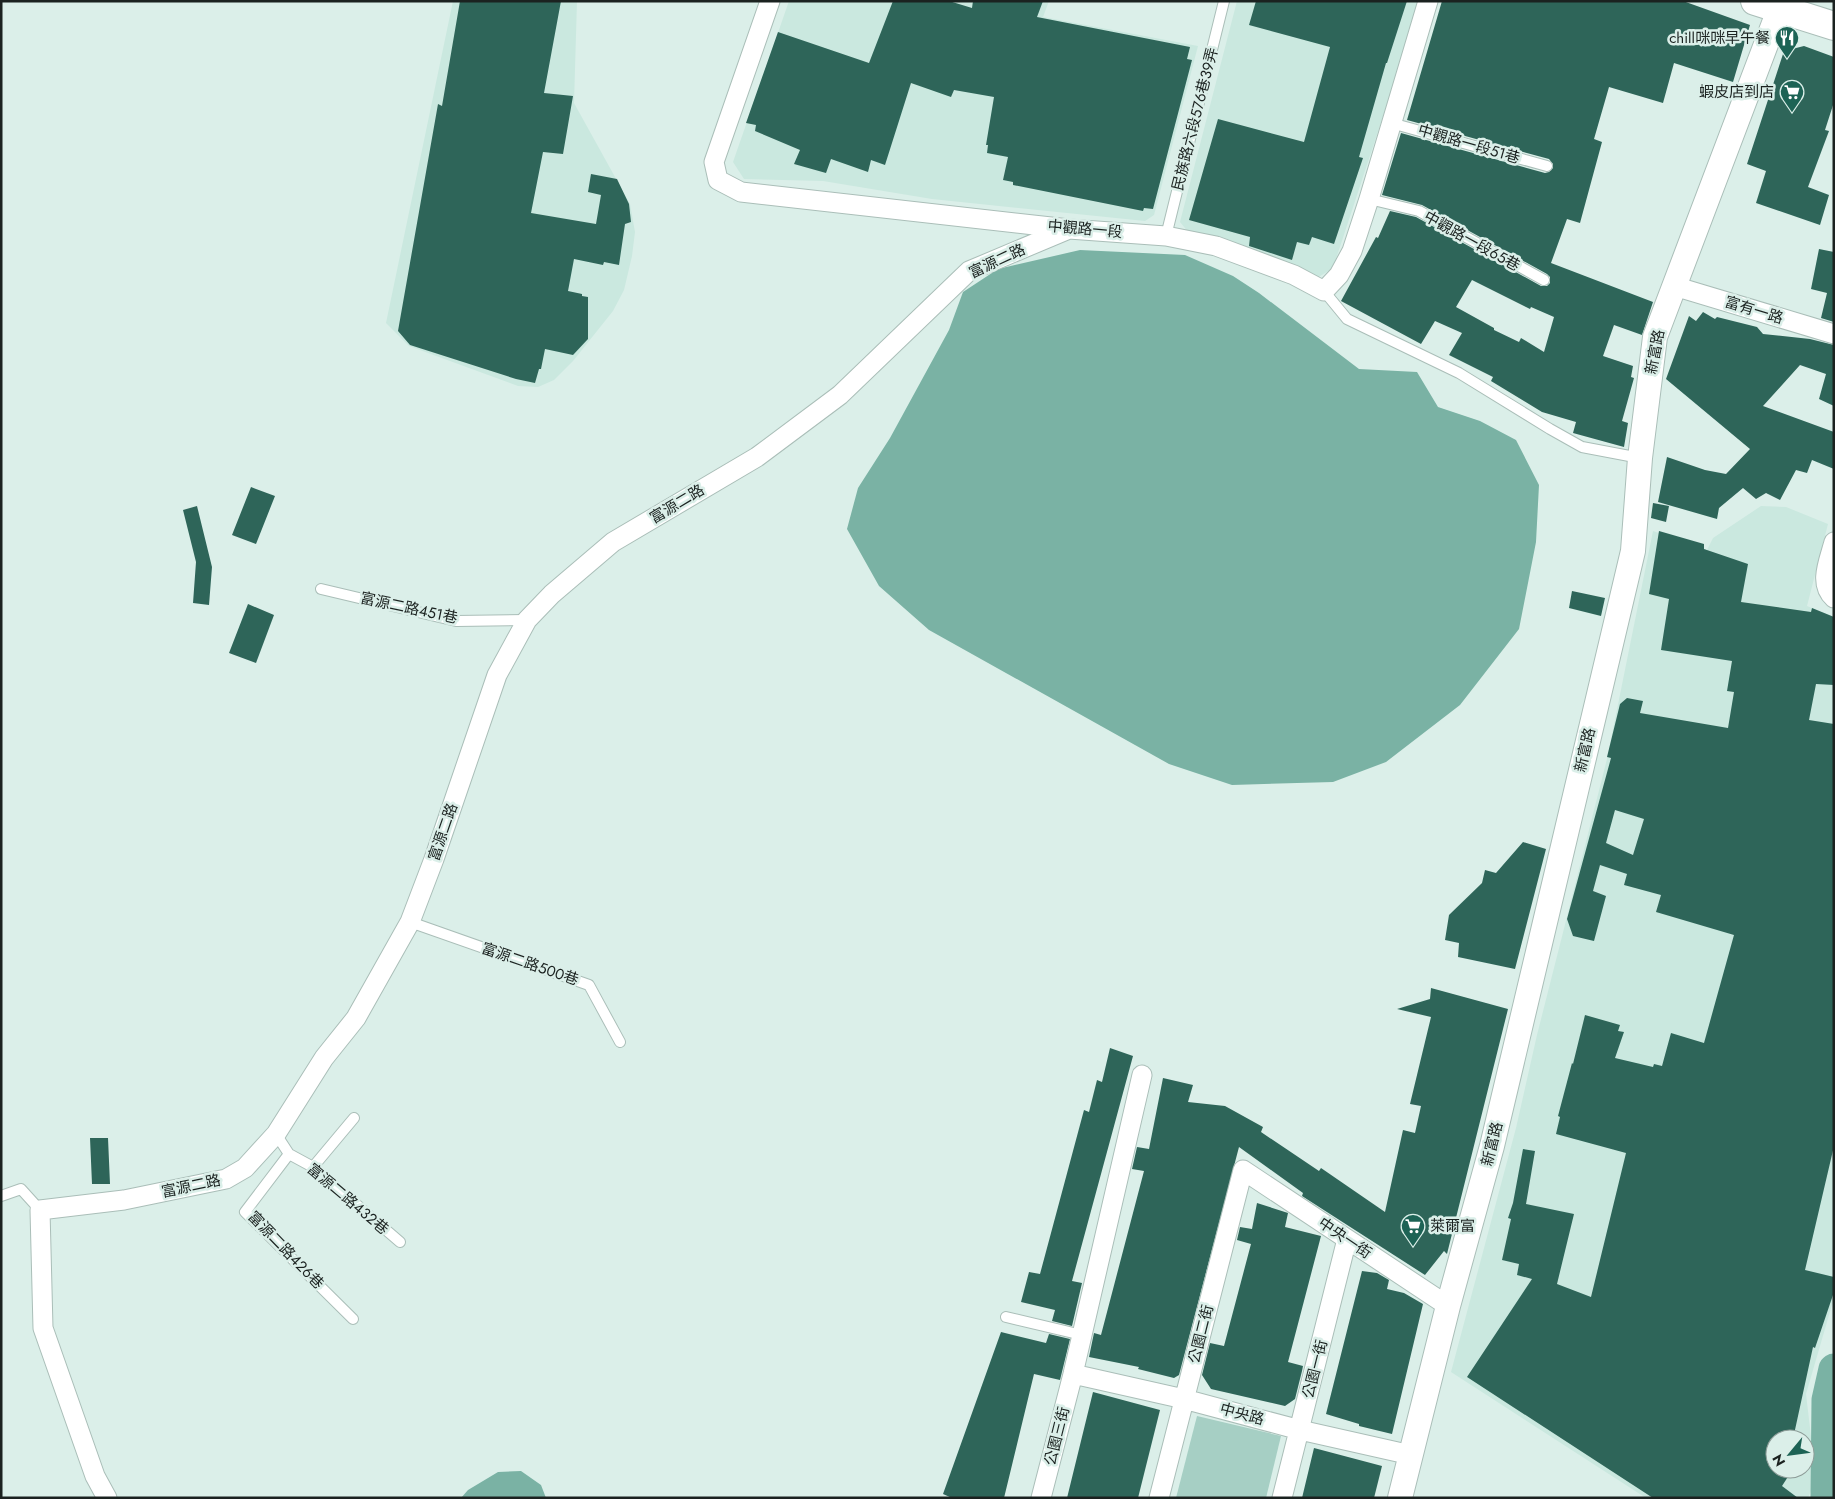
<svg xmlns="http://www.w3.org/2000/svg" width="1835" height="1499" font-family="Jost,'Noto Sans TC',sans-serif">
  <rect width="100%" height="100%" fill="#dbefe9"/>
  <path fill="#cae8df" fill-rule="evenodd" d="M453 1H577L574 103 630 204 635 232 632 256 624 290 613 311 573 361 554 380 538 387 518 386 409 346 386 323Z
    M789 1H1049L1043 17 1198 46 1154 215 1145 221 932 199 823 181 744 179 733 162Z
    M1237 1H1421L1333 268 1317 278 1189 233 1180 222Z
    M1761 506 1786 507 1828 524 1807 606 1834 617V1298L1806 1394 1816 1479 1808 1498H1646L1451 1372 1516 1128 1537 1035 1607 759 1653 531 1707 550 1713 538ZM1775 1439H1805V1469H1775Z"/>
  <path fill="#a6cfc4" d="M1197 1416 1281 1436 1266 1498H1176Z"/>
  <path fill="#7ab2a4" d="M1080 250 1185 255 1233 276 1259 293 1359 369 1417 372 1438 407 1480 421 1516 440 1539 485 1536 542 1519 629 1460 705 1386 762 1333 782 1232 785 1169 764 929 630 879 586 847 529 858 488 890 438 949 330 963 292 998 269Z
    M521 1471 541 1485 546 1498H461L468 1490 498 1472Z"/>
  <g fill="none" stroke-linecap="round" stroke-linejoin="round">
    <path stroke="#7ab2a4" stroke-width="31" d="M1826 1498 1827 1400 1834 1369"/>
  </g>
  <path fill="#2e6559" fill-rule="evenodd" d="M460 1H561L544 93 573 96 563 154 543 152 531 213 596 224 601 195 588 192 591 174 617 179 629 204 631 222 625 224 619 265 604 262 603 265 574 259 568 291 582 294V296L588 297V339L573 355 545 349 541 369H539L535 383 516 379 410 345 398 331 438 104 442 106Z
    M893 1H949L972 8 973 1H1043L1037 17 1190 47 1187 59 1192 60 1153 209 1144 208 1143 211 1013 185V182L1003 180 1008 157 987 153 988 145H986L994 97 954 90 951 97 911 83 885 165 871 160 868 172 831 159 826 173 794 164 800 150 755 131 756 125 746 123 778 32 869 63Z
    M1256 1H1407L1387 63H1386L1359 157 1363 158 1334 244 1312 237 1309 245 1297 242 1292 260 1249 246 1250 237 1189 220 1218 119 1304 142 1330 47 1249 25Z
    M1442 1H1683L1750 25 1733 82 1674 63 1663 103 1609 87 1594 139 1602 142 1580 223 1567 219 1551 263 1653 302 1642 335 1614 325 1603 356 1633 366 1631 377 1634 378 1622 421 1628 423 1624 447 1573 433 1576 422 1542 412 1491 381 1493 377 1449 355 1462 333 1435 321 1421 344 1341 301 1376 237 1378 238 1390 211 1416 217 1541 286H1547L1550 283V277L1547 274 1422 205 1382 195 1401 133 1545 173 1549 172 1553 168V164L1549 159 1407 120ZM1472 280 1530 309 1531 307 1554 317 1544 352 1521 338 1519 342 1494 330V328L1456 307Z
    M1804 46 1834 57V102L1825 130 1829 131 1808 187 1829 195 1820 225 1756 203 1766 171 1747 164 1784 51Z
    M1819 249 1834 252V322L1821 318 1827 293 1811 289Z
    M1703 312 1715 319 1717 317 1757 327 1763 334 1810 339 1834 345V406L1819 399 1826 374 1800 365 1763 406 1834 432V469L1812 460 1807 473 1796 470 1780 500 1766 493 1756 499 1743 488 1719 508 1717 519 1658 502 1667 457 1705 470 1726 474 1750 449 1666 379 1689 316 1696 321Z
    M251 487 275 496 256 544 232 535Z
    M1653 503 1669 506 1666 522 1651 518Z
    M197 506 212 567 209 605 193 603 196 562 183 510Z
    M1659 531 1704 544V549L1748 564 1741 602 1811 612 1812 608 1834 617V685L1816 684 1809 720 1834 724V1146L1805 1270 1834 1277V1292L1815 1348 1813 1347 1793 1439H1775V1469H1793L1782 1486 1798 1498H1653L1467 1377 1532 1279 1517 1275 1519 1264 1502 1260 1511 1219 1508 1218 1513 1203 1523 1149 1535 1151 1526 1204 1574 1214 1557 1284 1591 1297 1626 1153 1556 1134 1560 1117 1558 1116 1572 1063 1573 1064 1585 1015 1620 1025 1618 1031 1624 1032 1615 1058 1653 1067 1654 1064 1662 1066 1671 1033 1704 1043 1734 935 1656 912 1661 895 1624 885 1627 874 1600 865 1593 891 1606 896 1594 941 1573 936 1567 919 1611 758 1607 757 1620 704 1627 698 1643 701 1640 713 1728 728 1734 692 1727 691 1732 661 1661 650 1669 599 1649 594ZM1615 810 1644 819 1633 855 1606 843Z
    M1572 591 1605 598 1601 616 1569 608Z
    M248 604 274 615 256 663 229 653Z
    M1523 842 1546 849 1515 969 1458 957 1459 943 1445 940 1449 915 1482 883 1485 870 1496 873Z
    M1431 988 1508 1009 1447 1254 1444 1251 1425 1275 1302 1196 1303 1193 1239 1147 1179 1375 1174 1378 1138 1369 1139 1367 1089 1357 1094 1333 1101 1335 1144 1171 1132 1169 1137 1147 1149 1149 1163 1078 1193 1085 1188 1102 1225 1106 1263 1127 1261 1132 1319 1171 1321 1168 1385 1212 1403 1130 1415 1133 1421 1106 1410 1104 1431 1017 1397 1009 1430 999Z
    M1110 1048 1133 1056 1072 1281 1082 1283 1072 1326 1052 1321 1055 1310 1021 1302 1029 1272 1040 1274 1084 1110 1089 1112 1097 1080 1102 1082Z
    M90 1138H108L110 1184H92Z
    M1257 1203 1288 1213 1285 1227 1321 1236 1288 1362 1303 1366 1302 1371 1295 1399 1285 1406 1211 1389 1202 1375 1210 1343 1224 1346 1251 1244 1237 1240 1240 1227 1252 1229Z
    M1362 1271 1377 1273 1389 1280 1387 1289 1404 1293 1423 1304 1392 1434 1359 1426V1424L1326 1414Z
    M1001 1332 1046 1343 1049 1334 1070 1339 1060 1380 1034 1374 1004 1498H952L943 1494Z
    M1093 1392 1160 1410 1138 1498H1067Z
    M1314 1448 1382 1466 1374 1498H1302Z"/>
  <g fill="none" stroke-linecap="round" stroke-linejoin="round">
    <g stroke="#aabeb8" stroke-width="12">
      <path id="service" d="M1391 123 1547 166
        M1369 199 1419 211 1544 280
        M1166 236 1224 1
        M1324 291 1347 319 1459 373 1550 429 1582 447 1640 458
        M321 589 456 621 527 620
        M410 922 589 985 620 1042
        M276 1134 289 1154 313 1167 400 1242
        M289 1154 245 1212 353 1319
        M313 1167 354 1118
        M1 1196 21 1189 40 1210
        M1006 1317 1082 1335"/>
    </g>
    <g stroke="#aabeb8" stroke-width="21">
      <path id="minor" d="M770 1 714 162 718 180 741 192 1069 229 1166 236 1216 246 1294 275 1324 291 1339 275 1352 251 1369 199 1428 1
        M1674 286 1834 334
        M1834 542C1829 561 1818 584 1834 598
        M1073 1374 1184 1399 1300 1430 1411 1455
        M107 1498 95 1476 43 1328 40 1210 124 1200 226 1179 245 1168 276 1134 324 1058 356 1018 410 922 434 859 497 675 527 620 552 594 613 542 757 457 840 395 969 271 1069 229
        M1041 1498 1073 1374 1142 1075
        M1159 1498 1243 1170 1448 1306
        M1282 1498 1347 1239"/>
    </g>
    <g stroke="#aabeb8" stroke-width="26">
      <path id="tertiary" d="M1400 1498 1448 1306 1492 1146 1633 551 1640 458 1655 337 1779 10"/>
    </g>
    <g stroke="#aabeb8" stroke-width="30">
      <path id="secondary" d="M1755 1 1834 26"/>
    </g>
    <use href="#service" stroke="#fff" stroke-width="10"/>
    <use href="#minor" stroke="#fff" stroke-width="19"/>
    <use href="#tertiary" stroke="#fff" stroke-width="24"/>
    <use href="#secondary" stroke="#fff" stroke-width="28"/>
  </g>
  <defs>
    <g id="restaurant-pin" transform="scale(1.25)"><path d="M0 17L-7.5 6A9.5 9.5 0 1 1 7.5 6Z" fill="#1d6355" stroke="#dbefe9"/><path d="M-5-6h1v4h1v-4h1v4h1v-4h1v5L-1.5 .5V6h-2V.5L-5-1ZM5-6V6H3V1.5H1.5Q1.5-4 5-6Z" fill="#fff"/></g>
    <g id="supermarket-pin" transform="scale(1.25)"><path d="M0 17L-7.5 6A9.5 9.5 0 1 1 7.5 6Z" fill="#1d6355" stroke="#dbefe9"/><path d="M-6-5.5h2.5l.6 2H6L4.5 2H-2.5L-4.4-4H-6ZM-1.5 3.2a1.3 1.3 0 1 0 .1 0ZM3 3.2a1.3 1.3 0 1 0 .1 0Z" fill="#fff"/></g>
  </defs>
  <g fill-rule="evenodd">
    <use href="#restaurant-pin" x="1787" y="38"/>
    <use href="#supermarket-pin" x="1792" y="92"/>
    <use href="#supermarket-pin" x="1413" y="1226"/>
  </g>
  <g text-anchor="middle" stroke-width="5" stroke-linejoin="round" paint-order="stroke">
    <g font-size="15" fill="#1b2220" stroke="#dbefe9" text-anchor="end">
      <text x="1770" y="43">chill咪咪早午餐</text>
      <text x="1774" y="97">蝦皮店到店</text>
      <text x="1430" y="1231" text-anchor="start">萊爾富</text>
    </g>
    <g font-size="15" fill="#1b2220" stroke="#dbefe9">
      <text transform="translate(1195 119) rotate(-76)" y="5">民族路六段576巷39弄</text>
      <text transform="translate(1469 144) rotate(16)" y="5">中觀路一段51巷</text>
      <text transform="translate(1085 229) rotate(5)" y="5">中觀路一段</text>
      <text transform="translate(1472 241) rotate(29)" y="5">中觀路一段65巷</text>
      <text transform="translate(997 261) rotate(-25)" y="5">富源二路</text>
      <text transform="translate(1754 310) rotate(17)" y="5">富有一路</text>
      <text transform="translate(1655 352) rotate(-79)" y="5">新富路</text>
      <text transform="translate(677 504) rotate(-31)" y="5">富源二路</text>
      <text transform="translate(409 608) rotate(12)" y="5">富源二路451巷</text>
      <text transform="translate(1585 750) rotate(-77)" y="5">新富路</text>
      <text transform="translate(443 832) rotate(-71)" y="5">富源二路</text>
      <text transform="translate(530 964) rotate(19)" y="5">富源二路500巷</text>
      <text transform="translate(1492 1144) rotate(-76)" y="5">新富路</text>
      <text transform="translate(191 1186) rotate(-12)" y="5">富源二路</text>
      <text transform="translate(348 1199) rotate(40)" y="5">富源二路432巷</text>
      <text transform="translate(1345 1238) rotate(34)" y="5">中央一街</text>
      <text transform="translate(286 1250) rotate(46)" y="5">富源二路426巷</text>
      <text transform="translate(1201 1334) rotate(-76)" y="5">公園二街</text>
      <text transform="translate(1315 1369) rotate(-76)" y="5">公園一街</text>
      <text transform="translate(1242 1414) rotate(15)" y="5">中央路</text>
      <text transform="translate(1057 1436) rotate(-76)" y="5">公園三街</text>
    </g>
  </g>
  <rect width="1835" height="1499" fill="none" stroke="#1b2220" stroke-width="5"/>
  <g transform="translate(1790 1454) rotate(241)"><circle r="24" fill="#dbefe9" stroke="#8e9d99"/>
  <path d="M0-4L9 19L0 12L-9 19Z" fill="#1d6355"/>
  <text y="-8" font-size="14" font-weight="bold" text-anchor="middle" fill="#1b2220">N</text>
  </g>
</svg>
